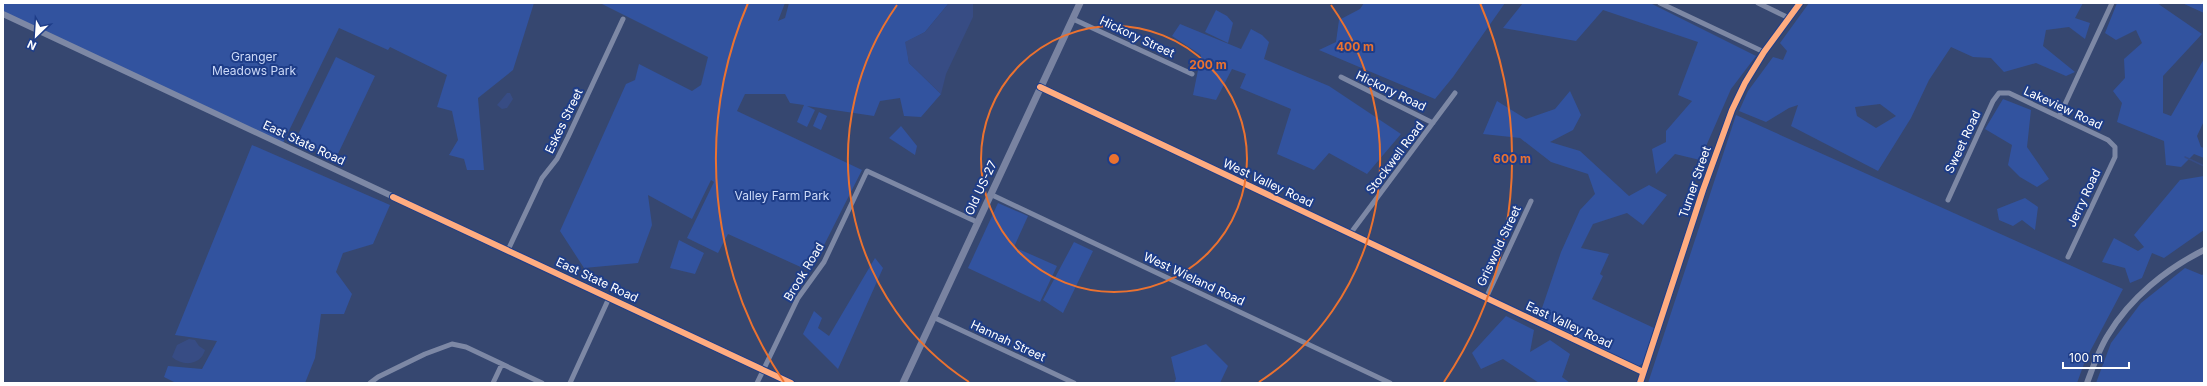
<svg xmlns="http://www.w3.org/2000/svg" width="2207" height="386" font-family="Inter,sans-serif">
  <rect width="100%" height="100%" fill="#364770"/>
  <path fill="#32539f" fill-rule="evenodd" d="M3 3H534L513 70 478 98 484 170H467L464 159 449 155 458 140 452 111 437 107 447 75 390 47 388 50 339 28 282 145 3 14Z
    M600 3H785L778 21 785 18 789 3H949L925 32 906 42 909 63 941 94 921 117 904 116 900 98 880 101 874 116 807 106 815 110 807 127 797 122 804 105 790 103 785 94H745L737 111 862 170 817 259 805 269 728 234 718 253 687 238 714 182 711 180 692 219 648 195 652 225 638 263 584 268 560 231 626 84 635 80 639 64 692 91 701 85 708 57Z
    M1364 3H1505L1453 77 1435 99 1319 50 1336 42 1339 20 1360 9Z
    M1523 3H1650L1756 56 1731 89 1700 160 1675 154 1656 174 1652 149 1666 142V131L1692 101 1678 95 1698 42 1603 10 1576 41 1503 28Z
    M1809 3H2083L2075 18 2090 23 2085 39 2069 27 2046 30 2043 46 2075 72 2066 76 2036 63 2004 72 1991 58 1973 57 1951 47 1929 80 1911 118 1878 171 1791 126 1798 105 1789 108 1766 122 1739 111 1748 91 1773 57 1783 60 1787 51 1780 43ZM1880 104 1896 116 1876 128 1857 116 1855 107Z
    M2117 3H2157L2202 34 2163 76V113L2171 116 2204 59V121L2197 136 2201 147 2204 148V158L2194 154 2181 167 2166 165 2164 141 2117 122 2122 103 2113 91 2125 78 2124 59 2142 43 2136 30 2116 40 2105 33Z
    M2182 3H2204V13Z
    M1216 10 1227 16 1233 23 1228 43 1205 32Z
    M1180 24 1241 49 1251 29 1262 35 1269 42 1264 59 1329 86 1401 134 1367 174 1329 153 1314 170 1277 154 1291 109 1240 88 1246 74 1232 69 1216 100 1193 95 1201 55 1172 36Z
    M336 57 375 76 336 158 296 139Z
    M1570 91 1581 115 1573 130 1550 142 1580 151 1629 196 1649 185 1667 195 1643 225 1627 213 1593 224 1581 248 1609 254 1600 274 1603 276 1592 299 1654 328 1643 363 1639 366H1634L1541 320 1539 317 1561 252 1580 210 1595 194 1588 174 1551 162 1520 138 1483 134 1497 101 1526 119 1555 109Z
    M2003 99 2031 110 2027 147 2049 179 2037 187 2020 177 2008 165 2012 145 1985 129Z
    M819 112 827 116 821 130 813 126Z
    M1736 115 2123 289 2085 361 2077 383H1648Z
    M901 126 917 146 915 155 889 138Z
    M252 145 390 205 373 244 343 253 336 272 352 294 344 314H321L315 358 305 383H176L164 377 168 366 202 369 217 341 175 335Z
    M2204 176V230L2164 258 2152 253 2142 278 2130 283 2125 268 2102 262 2114 238 2138 251 2144 247 2134 235 2180 180Z
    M2025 198 2038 207 2035 230 2022 220 2013 226 1999 220 1997 209Z
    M998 203 1028 216 1014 247 1057 266 1040 302 968 268Z
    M679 240 704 253 695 274 670 268Z
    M1074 242 1093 251 1063 313 1043 300Z
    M875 258 883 268 838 369 803 334 814 311 822 318 818 328 829 336Z
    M2185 268 2202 275 2204 274V383H2096L2111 343 2141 303Z
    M1506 316 1534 330 1530 352 1550 340 1570 354 1562 377 1570 383H1539L1503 359 1481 369 1472 353Z
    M1206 344 1228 366 1220 383H1174L1176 379 1171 357Z"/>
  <path fill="#374c84" d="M949 3H973V17L946 74 941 94 909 63 905 42 925 32Z
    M507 93H510L513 99 507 108 502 109 497 105Z
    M189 339 195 340 199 346 205 350C201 365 183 367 172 357L177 345Z"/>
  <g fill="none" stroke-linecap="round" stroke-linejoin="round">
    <path stroke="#374c84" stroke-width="1.5" d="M2185 157 2204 166"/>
    <path stroke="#7d88a5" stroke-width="5" d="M1660 3 1764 52
      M1758 3 1789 18
      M1073 19 1192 74
      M1341 77 1433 123
      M1040 87 1643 372
      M2059 117 2112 3
      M990 194 1390 383
      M1948 200 1993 101 1999 93H2009L2108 140 2115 147V157L2068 257
      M1350 234 1455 93
      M508 250 542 178 557 159 568 137 623 19
      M1486 298 1531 201
      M933 317 1074 383
      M370 383 378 377 425 354 452 344 466 347 542 383
      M493 383 502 364
      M570 383 609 298
      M757 383 798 298 824 262 867 171 977 222"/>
    <path stroke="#7d88a5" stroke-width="6" d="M3 14 791 383
      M1640 383 1703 190 1732 110 1745 83 1764 52 1800 3
      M2087 383C2093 367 2099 349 2108 335 2130 298 2166 269 2204 250"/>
    <path stroke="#7983a1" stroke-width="7" d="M903 383 1080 3"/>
    <g stroke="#1e3d88" stroke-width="8">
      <path id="cycleway" d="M1040 87 1643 372
        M393 197 791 383
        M1640 383 1703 190 1732 110 1745 83 1764 52 1800 3"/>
    </g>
    <use href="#cycleway" stroke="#ffac80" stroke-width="6"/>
  </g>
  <g fill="none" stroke="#eb7230" stroke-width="2">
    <circle cx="1114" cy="159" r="133"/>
    <path d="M969 382A266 266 0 0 1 897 5M1331 5A266 266 0 0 1 1259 382"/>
    <path d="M784 382A398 398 0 0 1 748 3M1480 3A398 398 0 0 1 1444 382"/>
  </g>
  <g text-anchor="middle" stroke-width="4" stroke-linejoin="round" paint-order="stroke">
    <g font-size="12" fill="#fff" stroke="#1e3d88">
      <text transform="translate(1137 37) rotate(25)" y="4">Hickory Street</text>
      <text transform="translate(1391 91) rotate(26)" y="4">Hickory Road</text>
      <text transform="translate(2063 108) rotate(25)" y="4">Lakeview Road</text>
      <text transform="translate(564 121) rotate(-64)" y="4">Eskes Street</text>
      <text transform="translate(1963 142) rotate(-65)" y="4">Sweet Road</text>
      <text transform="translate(304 143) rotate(25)" y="4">East State Road</text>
      <text transform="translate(1395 158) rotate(-53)" y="4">Stockwell Road</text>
      <text transform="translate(1695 182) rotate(-71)" y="4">Turner Street</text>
      <text transform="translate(1268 183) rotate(25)" y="4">West Valley Road</text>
      <text transform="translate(981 188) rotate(-65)" y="4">Old US-27</text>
      <text transform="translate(2084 198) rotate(-65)" y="4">Jerry Road</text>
      <text transform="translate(1499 246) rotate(-65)" y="4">Griswold Street</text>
      <text transform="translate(804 272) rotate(-59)" y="4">Brook Road</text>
      <text transform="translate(1194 279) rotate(25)" y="4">West Wieland Road</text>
      <text transform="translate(597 280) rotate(25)" y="4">East State Road</text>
      <text transform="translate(1569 325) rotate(25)" y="4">East Valley Road</text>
      <text transform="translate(1008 341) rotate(25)" y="4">Hannah Street</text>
    </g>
    <g font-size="12" fill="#cddaf8" stroke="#1e3d88">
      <text x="254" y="61">Granger<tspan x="254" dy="14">Meadows Park</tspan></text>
      <text x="782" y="200">Valley Farm Park</text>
    </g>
  </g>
  <circle cx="1114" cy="159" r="6" fill="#eb7230" stroke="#1e3d88" stroke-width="2"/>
  <g font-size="12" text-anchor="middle" font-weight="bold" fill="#eb7230" stroke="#1e3d88" stroke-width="4" stroke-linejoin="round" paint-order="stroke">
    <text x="1355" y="51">400 m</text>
    <text x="1208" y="69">200 m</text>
    <text x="1512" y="163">600 m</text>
  </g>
  <rect width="2207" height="386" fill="none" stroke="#ffffff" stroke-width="8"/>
  <g transform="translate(36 36) rotate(205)" stroke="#1e3d88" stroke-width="3" paint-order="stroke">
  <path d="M0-3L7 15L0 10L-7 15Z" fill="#ffffff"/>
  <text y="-6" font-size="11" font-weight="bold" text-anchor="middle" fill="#ffffff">N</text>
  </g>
  <path d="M2063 362v6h66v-6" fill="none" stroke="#ffffff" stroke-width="2"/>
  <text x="2069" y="362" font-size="12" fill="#ffffff" stroke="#1e3d88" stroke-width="3" paint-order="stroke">100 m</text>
</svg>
